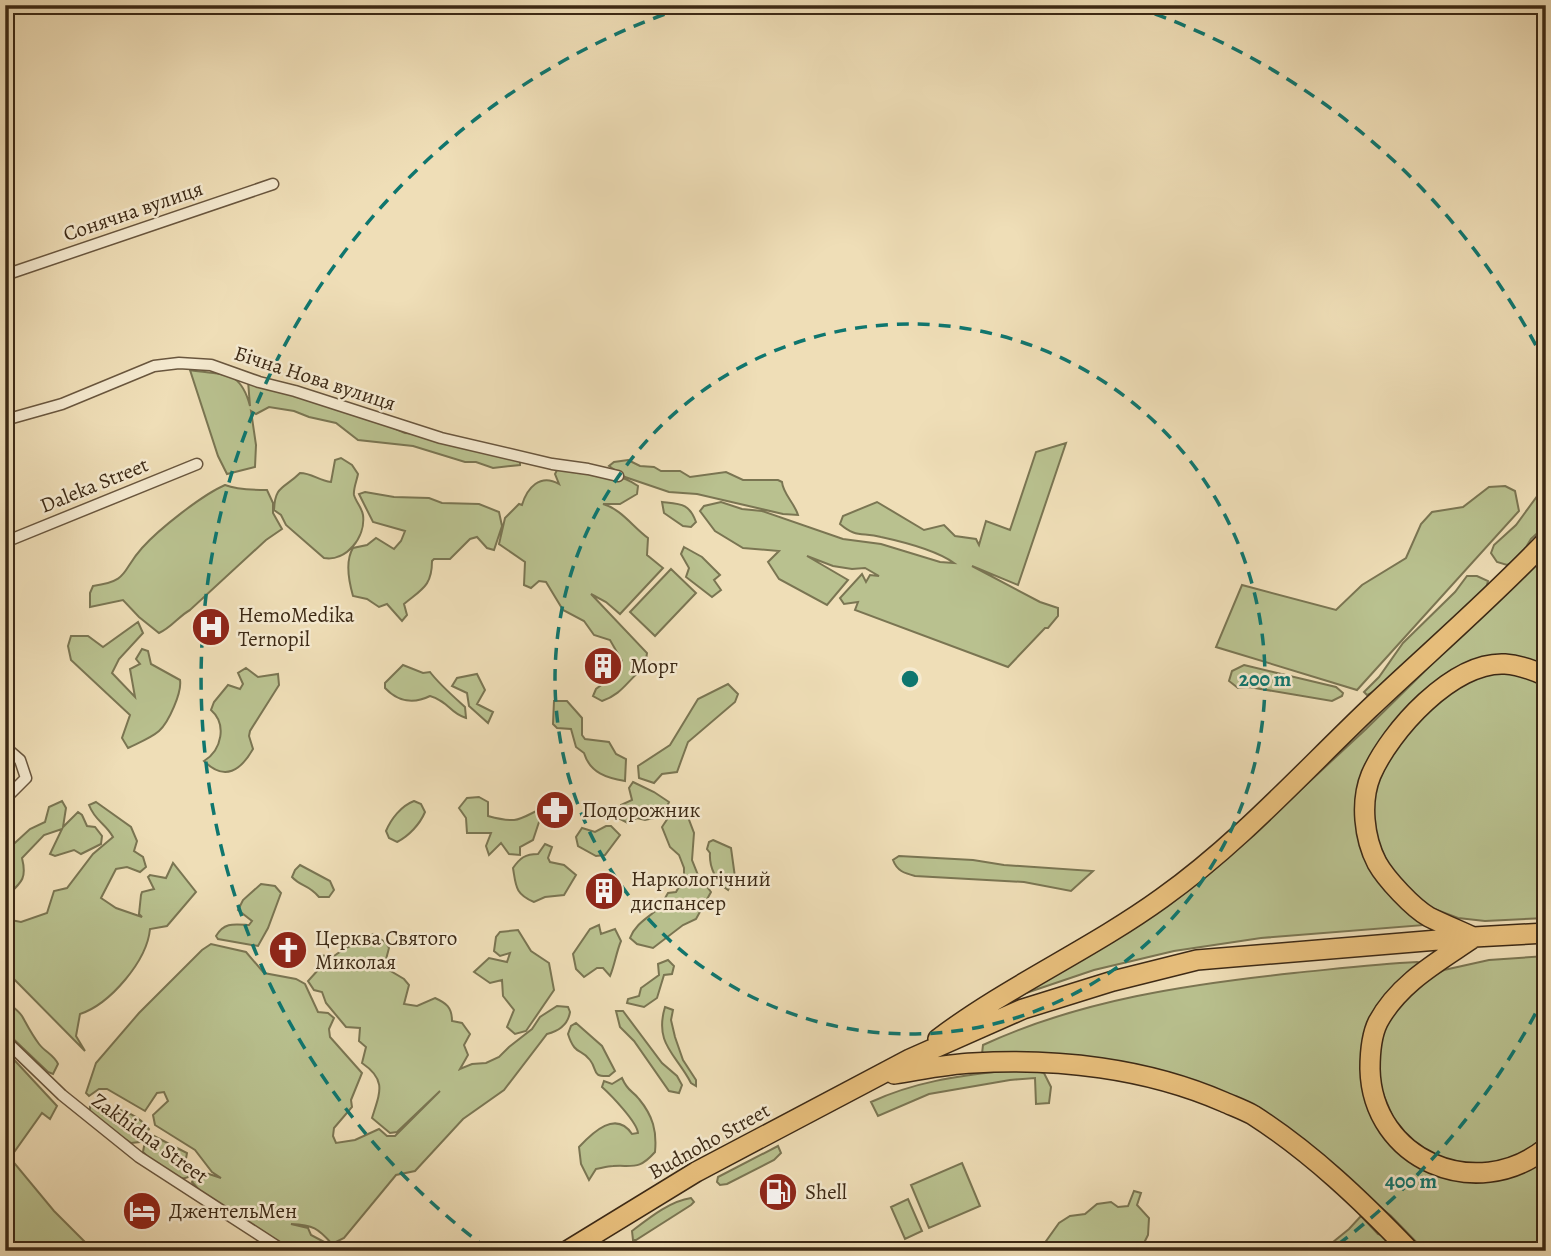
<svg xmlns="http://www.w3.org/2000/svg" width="1551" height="1256" font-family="Alegreya,serif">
  <rect width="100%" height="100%" fill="#efdeb7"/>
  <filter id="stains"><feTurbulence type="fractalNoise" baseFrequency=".00286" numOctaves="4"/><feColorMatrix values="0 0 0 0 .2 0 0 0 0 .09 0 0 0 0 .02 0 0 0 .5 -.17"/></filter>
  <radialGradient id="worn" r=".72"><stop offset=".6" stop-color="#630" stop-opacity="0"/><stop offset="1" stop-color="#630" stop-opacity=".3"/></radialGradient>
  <path fill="#b9c18f" stroke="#7a7552" stroke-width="2" d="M190 370C223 376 240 368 250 406L248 381 368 417 405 433 433 435 520 459V465L493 468 476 462H465L413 446 358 440 336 423 309 417 294 411 269 407 256 414 251 411 256 445 255 467 227 474 218 456Z
    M1066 443 1018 585 972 566 1040 602 1058 608V616L1048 628H1045L1008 667 855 610 858 602 844 604 840 598 862 574 866 582 870 575 879 576 865 568 852 569 833 566 807 556 848 580 827 605 779 579 768 562 779 551 743 548 715 531 700 511 704 506 721 502 742 509 762 511 843 539 881 544 940 562 954 563C936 550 904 542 881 537 862 532 856 538 840 524L843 516 877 502 924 530 944 525 955 536 976 539 979 545 986 521 1010 530 1036 452Z
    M341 458 352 465 358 474C357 480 353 489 354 495 356 502 362 508 363 515 366 537 346 562 324 558L286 525 281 515 274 510C275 485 284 489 300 473 312 473 319 481 331 482L335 460Z
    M628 460 640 466 654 467 661 471H680L690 477 726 472 743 480H778L782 482C783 494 794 502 798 515L783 514 697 494 669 492 625 477 609 466 614 462Z
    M558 468C583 471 618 471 638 486L637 494 620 504H603C621 509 633 527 648 538L647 555 663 568 620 614 606 602 591 594 647 653 645 667C628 679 623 694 602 701L593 696 596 689 612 677 622 661 610 640 594 635 584 621 563 610 546 582 539 581 531 588 524 585 525 562 499 544 505 518 519 504 522 505C527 488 540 473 559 484L555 474Z
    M1546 484V519L1543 528 1531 539 1518 560 1507 565 1497 562 1491 553 1494 545 1516 525Z
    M225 485C235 489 256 490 267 490L273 503V513L282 529 266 540 190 610C179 616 171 628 159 633L139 617 123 600 90 607V593L93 586C130 581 121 571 142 548 159 529 202 495 225 485Z
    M1505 486 1515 491 1519 511 1357 690 1216 647 1242 585 1336 610 1362 585 1406 558 1421 524 1432 512 1463 507 1489 487Z
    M365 492 394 497 429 498 442 503 479 504 499 512 502 526 494 550 487 548 477 537 470 539 450 559H434L432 561C432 586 422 589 404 604L407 615 402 621 387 604 379 607 367 599 353 596C349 582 345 561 353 548L367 545 376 538 394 549 401 541 405 531 373 522 359 494Z
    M662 502C681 504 689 503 696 522L691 527 683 526 664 513Z
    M684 547 702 557 720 575 714 580 721 590 712 597 686 577 689 568 681 554Z
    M1546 552V667L1486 661 1380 747 1361 828 1425 925 1261 938 1174 951 1094 970 1014 997 1266 822 1366 729Z
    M671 569 696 593 655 636 630 612Z
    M1467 576H1477L1488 581 1485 593 1376 691 1367 695 1364 692 1379 677 1403 643 1455 592Z
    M138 622 143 633 119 659 112 673 135 697 130 669 140 664 136 659 142 649 148 651 151 664 180 680C182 692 169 722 159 731 151 738 138 743 128 748L122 738 130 715 71 660 68 646 71 636H88L103 647Z
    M403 665 423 673 430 672C439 684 454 697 465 707L466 718C449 713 450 702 430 696 414 704 398 702 385 688V683Z
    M1244 665 1336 687 1343 693 1342 696 1332 701 1249 687 1238 688 1229 681 1232 671Z
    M246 668 258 677 278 674 279 685 250 731 249 736 253 749C241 770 225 782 204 761 222 750 227 724 211 710L214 702 228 685 240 689 243 684 238 673Z
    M1504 671 1546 680V918L1485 921 1458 918 1429 907 1394 875 1372 830V795L1397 743 1434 705 1471 679Z
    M477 674 485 690 477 704 493 712 488 723 469 706 467 693 452 686 457 678Z
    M728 684 738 694 735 702 688 742 677 772 662 774 654 783 639 778 638 766 670 745 698 699Z
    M554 701H567L582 718V735L585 739 609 742 616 754 626 759 625 781C607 778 590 773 584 753L576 747 571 729 557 728 553 724Z
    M633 782 654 792 669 802 663 816 645 820 637 818 628 823 618 818 621 805 632 800 629 788Z
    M479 797 488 802V816C521 825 519 818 547 806L551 813 539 822 533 840 520 847V855L509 854 501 843 489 855 486 846 491 833H467L466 818 459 808 467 798Z
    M62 801 66 808 63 827 78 812 82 815 87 826 95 827 102 836 101 844 81 854 74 850 55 856 50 854 62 829 44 835 22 858C27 878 22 882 8 895L10 900 5 914V852L30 829 45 822 49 807Z
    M414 801 421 804 425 812C420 824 409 836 397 842L389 838 386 831C391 819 401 806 414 801Z
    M96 802 131 827 137 841 134 851 143 857 146 867 140 872 127 867 116 869 101 898 116 908 142 917 139 914 141 895 142 892 154 889 148 877 150 875 166 878 173 863 196 892 167 926 150 929C147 961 110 1004 80 1014L76 1036 85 1051 5 970V924L11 920 21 922 47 913 54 891 67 888 93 854 113 837C105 823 95 821 89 805Z
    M679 811 686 812 694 833 692 860 698 875 711 892 696 919 683 925 653 948 637 944 630 938C636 923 648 918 659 908 662 904 665 898 668 893L676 892 684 878V868L679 855 670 847 662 827 668 818Z
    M606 826H611L620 835 605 855 596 856 578 846 576 837 582 828 595 832Z
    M713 840 731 848 735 877 728 890C716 882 709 867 710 853L707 849 709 842Z
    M545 844 552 847 548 858 550 862 564 865 576 875 564 895 545 897 534 902C515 894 516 886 513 868 520 858 525 854 538 854Z
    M899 856 973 860 1004 865 1093 871 1071 891 1024 882 915 876C904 873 897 871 893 860Z
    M300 865 330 881 334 890 329 897H319C308 884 301 887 292 877L295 870Z
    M261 884 275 886 281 893 268 928 258 946 218 939 216 936C224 922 234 924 249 925L252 921 238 910 243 900Z
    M599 925 601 934 615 929 621 941C616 953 615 964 610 976L603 968H597L584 977 576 969 573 954 590 929Z
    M518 930 531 951 549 963 554 990 526 1031 515 1034 507 1027 514 1010 503 996 502 980 490 983 474 972 489 958 507 962 510 953 500 956 494 951 496 937 500 932Z
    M373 934 386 943 389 948 384 967 404 979 409 985 404 1004 417 1006 435 998C446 1003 452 1007 452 1021L462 1023 470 1034 464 1045 468 1055 460 1069 472 1064 486 1063 499 1057 509 1047 532 1029 540 1017 557 1006 568 1007 570 1012C568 1025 559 1031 547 1034L504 1090 463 1119 415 1171 396 1175 344 1238 332 1244C318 1228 313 1225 291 1224L308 1228 311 1235 328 1244 329 1251H291L244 1226 232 1210 208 1200 192 1182 197 1172 206 1173 221 1178 212 1172 195 1150 155 1125 153 1115 168 1101 164 1092 157 1093 145 1111 107 1089H99L89 1096 86 1093 96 1063 139 1013 202 950 211 944 246 952 264 973 296 979 305 984 318 1012 328 1013 334 1018 329 1029 330 1037 362 1073 351 1100 352 1107 334 1128 333 1136 336 1143 355 1140 379 1129 387 1136H395L440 1091 397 1132 390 1133 372 1118C380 1092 387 1080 362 1063L366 1047 359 1041 360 1028 346 1027 326 1003 322 992 314 990 308 981 318 970 319 955 333 957C345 946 360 943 373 934Z
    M1546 956V1139L1494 1168 1432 1157 1397 1127 1378 1082 1379 1038 1396 1006 1427 979 1444 970 1489 960Z
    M668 960 674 966 672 974 664 975 657 998 644 1007 627 1003 628 999 639 996 641 988 659 975 658 964Z
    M1417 962 1423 963 1391 991 1368 1096 1442 1175 1546 1155V1251H1425L1391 1216 1346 1178 1233 1100 982 1054 983 1045C1080 1000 1190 984 1294 973 1335 969 1376 964 1417 962Z
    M5 1000C10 1005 18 1010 22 1016 27 1025 32 1035 39 1044 45 1052 54 1055 58 1064L53 1074 48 1072 5 1031Z
    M665 1007 673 1010 671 1020 675 1037 683 1060 696 1080V1086L691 1083C676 1054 654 1044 665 1007Z
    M616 1011H623L662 1063 677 1076 682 1085 679 1093 669 1091 634 1041 620 1027Z
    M576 1023 602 1046 615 1071 609 1076C591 1077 598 1070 590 1060 581 1048 575 1056 568 1034L571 1026Z
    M5 1050 57 1106 50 1119 42 1113 10 1158 54 1211 94 1251H5Z
    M1003 1071H1037L1044 1073 1051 1087 1049 1103 1036 1104 1035 1078 1010 1080 929 1094 878 1116 871 1102C914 1082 957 1076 1003 1071Z
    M622 1078C628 1092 632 1090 639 1099 653 1116 657 1131 655 1152 639 1170 634 1165 613 1166 607 1166 602 1168 596 1169L589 1180 581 1164 579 1147C593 1132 616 1110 632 1134L638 1133C637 1122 611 1095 602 1087L604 1081 612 1084Z
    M98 1099 104 1102 106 1107C123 1109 138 1115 149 1129L140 1142 131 1143 98 1121 90 1113V1105Z
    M154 1136 187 1153 185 1164 191 1175C176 1188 153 1162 143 1152L145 1141Z
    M778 1146 781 1153 774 1160 727 1184 720 1185 717 1182 718 1177Z
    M962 1163 980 1206 929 1228 911 1185Z
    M1134 1191 1141 1193 1137 1205 1149 1218 1148 1235 1142 1247 1145 1251H1039L1059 1223 1070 1216 1085 1214 1097 1204 1111 1202 1118 1207 1128 1206Z
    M691 1198 694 1202 691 1205 636 1240H633L632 1231C649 1218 670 1201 691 1198Z
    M908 1199 922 1231 905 1239 891 1207Z
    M1361 1216 1378 1234 1391 1237 1402 1251H1322L1349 1229Z"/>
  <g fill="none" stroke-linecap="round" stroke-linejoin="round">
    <g stroke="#69563e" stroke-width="13">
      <path id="street" d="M5 275 273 184
        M5 420 62 404 154 366 179 363 211 365 259 382 295 391 441 438 552 464 588 469 618 476
        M5 542 197 464
        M5 747 20 760 26 778 5 799
        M5 1040 62 1095 139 1157 284 1251"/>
    </g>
    <g stroke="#3c2915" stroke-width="22">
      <path id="highway" d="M1473 937C1458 930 1443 924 1429 917 1413 908 1386 879 1377 863 1364 838 1360 802 1371 775 1390 731 1453 661 1505 664 1519 665 1533 670 1546 676
        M1473 938C1438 962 1399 983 1378 1022 1371 1036 1370 1054 1370 1069 1372 1160 1476 1204 1546 1148
        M938 1039C1008 986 1090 950 1162 898 1238 844 1302 773 1369 709 1428 653 1490 600 1546 541
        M894 1074C920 1070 947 1064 973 1063 1057 1058 1146 1068 1224 1102 1233 1106 1244 1110 1253 1115 1312 1153 1362 1201 1410 1251
        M567 1251 696 1172 910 1059 1023 1009 1113 981 1197 960 1474 937 1546 933"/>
    </g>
    <use href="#street" stroke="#f5ead0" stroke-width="10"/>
    <use href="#highway" stroke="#e8bf7c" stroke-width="19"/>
  </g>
  <g fill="none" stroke="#0f766e" stroke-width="3.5" stroke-dasharray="12 9">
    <circle cx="910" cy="679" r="355"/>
    <path d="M1545 995A709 709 0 0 1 1332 1249M488 1249A709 709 0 0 1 685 7M1135 7A709 709 0 0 1 1545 363"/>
  </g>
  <defs>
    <g id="hospital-disc" transform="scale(2.0125)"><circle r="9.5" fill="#8f2418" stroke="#f5ead0"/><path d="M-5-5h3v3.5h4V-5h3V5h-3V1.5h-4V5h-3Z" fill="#fff"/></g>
    <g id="building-disc" transform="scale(2.0125)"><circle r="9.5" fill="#8f2418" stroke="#f5ead0"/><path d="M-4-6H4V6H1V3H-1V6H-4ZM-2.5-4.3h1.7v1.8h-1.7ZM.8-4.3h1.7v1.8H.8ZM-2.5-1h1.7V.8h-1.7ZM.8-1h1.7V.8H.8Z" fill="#fff"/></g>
    <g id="pharmacy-disc" transform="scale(2.0125)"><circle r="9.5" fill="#8f2418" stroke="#f5ead0"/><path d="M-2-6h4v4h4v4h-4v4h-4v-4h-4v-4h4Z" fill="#fff"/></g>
    <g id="church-disc" transform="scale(2.0125)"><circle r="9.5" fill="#8f2418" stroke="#f5ead0"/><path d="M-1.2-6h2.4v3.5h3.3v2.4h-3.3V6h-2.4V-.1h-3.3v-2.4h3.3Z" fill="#fff"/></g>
    <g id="fuel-disc" transform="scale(2.0125)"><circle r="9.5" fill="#8f2418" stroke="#f5ead0"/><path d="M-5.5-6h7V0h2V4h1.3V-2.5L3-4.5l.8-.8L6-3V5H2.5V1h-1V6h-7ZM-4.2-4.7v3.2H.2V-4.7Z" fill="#fff"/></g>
    <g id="hotel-disc" transform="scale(2.0125)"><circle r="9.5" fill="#8f2418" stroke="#f5ead0"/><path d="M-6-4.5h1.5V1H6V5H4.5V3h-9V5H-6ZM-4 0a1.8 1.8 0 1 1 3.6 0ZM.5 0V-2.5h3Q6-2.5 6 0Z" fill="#fff"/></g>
  </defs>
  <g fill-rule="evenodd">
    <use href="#hospital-disc" x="211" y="627"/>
    <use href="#building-disc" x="603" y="666"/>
    <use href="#pharmacy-disc" x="555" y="810"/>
    <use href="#building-disc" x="604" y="891"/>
    <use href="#church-disc" x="288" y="950"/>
    <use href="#fuel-disc" x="778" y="1192"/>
    <use href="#hotel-disc" x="142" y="1211"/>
  </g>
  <g text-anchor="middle" stroke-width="5" stroke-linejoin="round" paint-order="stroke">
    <g font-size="21" fill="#3c2915" stroke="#f5ead0">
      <text transform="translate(133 211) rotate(-19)" y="7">Сонячна вулиця</text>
      <text transform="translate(315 378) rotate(18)" y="7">Бічна Нова вулиця</text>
      <text transform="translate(94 485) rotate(-22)" y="7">Daleka Street</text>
      <text transform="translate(150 1138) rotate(36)" y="7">Zakhidna Street</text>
      <text transform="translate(709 1141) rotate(-29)" y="7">Budnoho Street</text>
    </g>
    <g font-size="21" fill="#3c2915" stroke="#f5ead0" text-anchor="start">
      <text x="238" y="622">HemoMedika<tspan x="238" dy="24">Ternopil</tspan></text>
      <text x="630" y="673">Морг</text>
      <text x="582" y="817">Подорожник</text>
      <text x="631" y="886">Наркологічний<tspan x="631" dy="24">диспансер</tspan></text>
      <text x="315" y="945">Церква Святого<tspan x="315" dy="24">Миколая</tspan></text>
      <text x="805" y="1199">Shell</text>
      <text x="169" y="1218">ДжентельМен</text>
    </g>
  </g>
  <circle cx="910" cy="679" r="10" fill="#0f766e" stroke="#f5ead0" stroke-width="3.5"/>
  <g font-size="21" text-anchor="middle" font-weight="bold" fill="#0f766e" stroke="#f5ead0" stroke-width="5" stroke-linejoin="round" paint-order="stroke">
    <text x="1265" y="686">200 m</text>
    <text x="1411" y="1188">400 m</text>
  </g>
  <rect width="1551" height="1256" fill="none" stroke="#efdeb7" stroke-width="28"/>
  <rect x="7" y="7" width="1537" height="1242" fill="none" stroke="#3c2915" stroke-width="3.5"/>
  <rect x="14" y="14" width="1523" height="1228" fill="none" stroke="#3c2915" stroke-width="2"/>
  <rect width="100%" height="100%" filter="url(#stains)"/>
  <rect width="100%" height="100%" fill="url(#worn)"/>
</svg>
